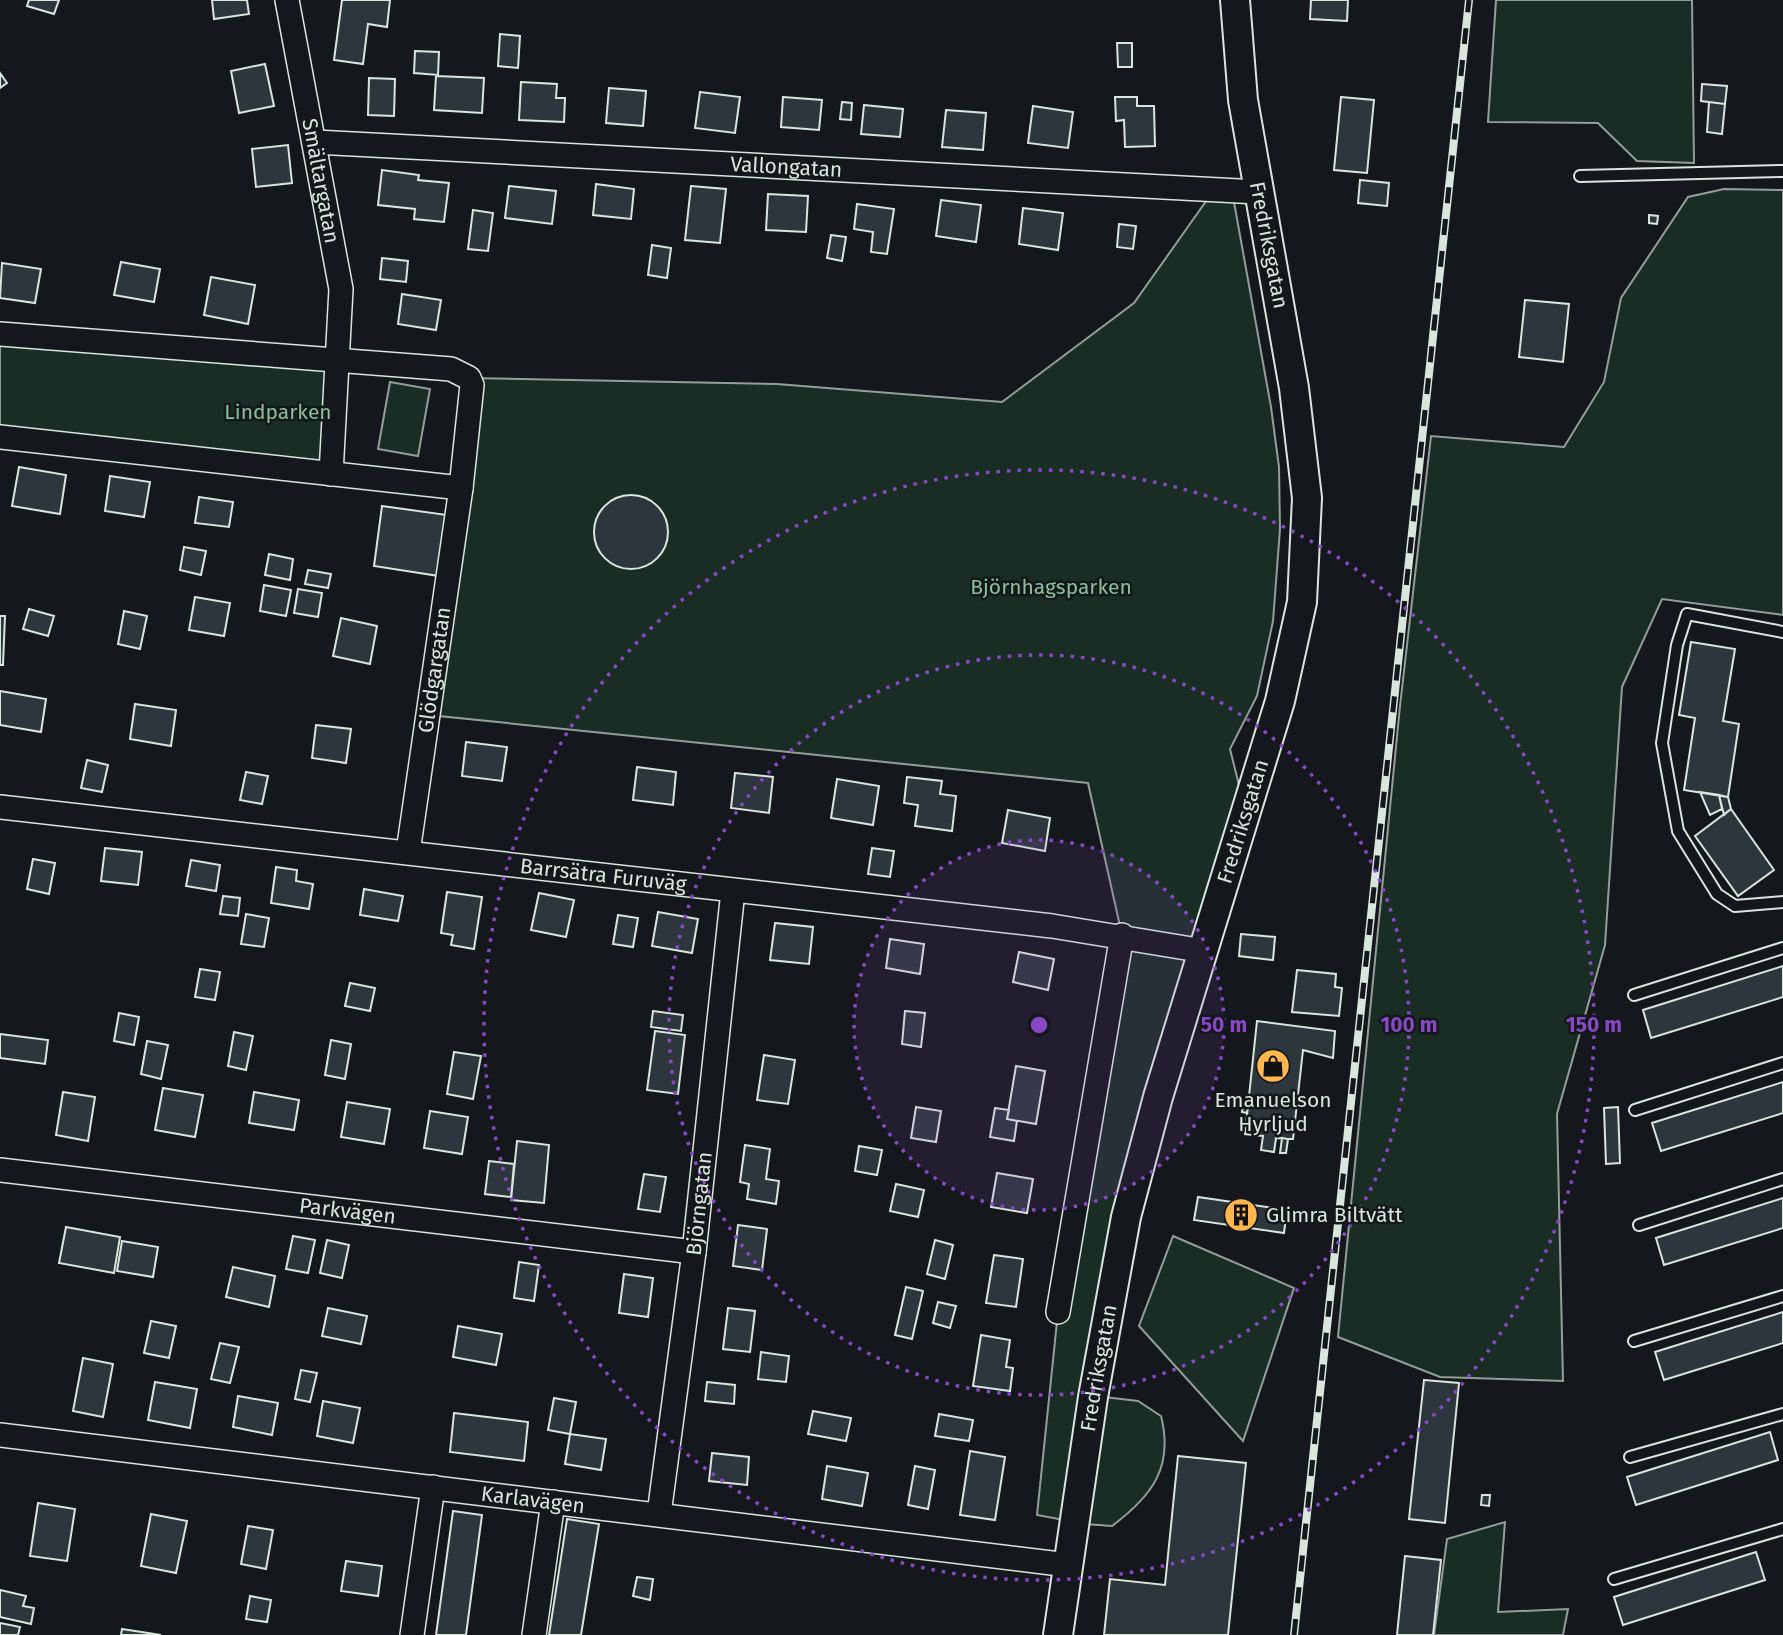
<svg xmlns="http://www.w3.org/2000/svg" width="1783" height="1635" font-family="'Fira Sans',sans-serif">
  <rect width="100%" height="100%" fill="#14181c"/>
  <path fill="#1a2d24" stroke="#939e99" stroke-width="2" d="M1496 0H1692L1694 163 1637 161 1598 123 1488 122Z
    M1724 189 1783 190V615L1662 599 1622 687 1605 945 1557 1114 1563 1381 1440 1377 1338 1337 1400 706 1431 436 1564 447 1604 382 1621 298 1688 197Z
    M1214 190 1232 191 1271 407 1279 467 1280 529 1273 621 1257 696 1230 749 1246 813 1181 1024 1075 1522 1037 1515 1058 1312 1122 935 1088 783 429 715 469 378 777 384 1002 402 1134 303Z
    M0 334 338 362 331 474 0 431Z
    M390 382 430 389 418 456 378 449Z
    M1173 1236 1294 1288 1243 1441 1139 1326Z
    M1104 1397 1138 1401 1161 1416C1174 1467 1152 1496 1112 1526L1085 1524Z
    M1505 1522 1498 1612 1568 1609 1563 1635H1434L1447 1539Z"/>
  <path fill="#2c363c" stroke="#d8e6dc" stroke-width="2" d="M29 0H59L54 14 27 6Z
    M212 0H247L249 14 214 19Z
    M342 0H390L387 27 368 24 363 64 334 60Z
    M1311 0H1348L1347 21 1310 19Z
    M500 34 520 36 518 68 498 66Z
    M1117 43H1132V67H1118Z
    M415 51 439 52 438 75 414 73Z
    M265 64 274 106 239 113 231 71Z
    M0 73 7 83 0 88Z
    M436 76 484 78 482 113 434 110Z
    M369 78 395 79 394 116 368 115Z
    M521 82 557 84 556 98H565L564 122 519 120Z
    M1702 84 1727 86 1725 104 1701 101Z
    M609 88 646 91 643 126 606 123Z
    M700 92 740 97 735 133 695 128Z
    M783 97 822 100 819 130 781 127Z
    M1115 97H1137V106H1154L1155 146 1125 147 1124 120 1116 121Z
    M1341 97 1374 100 1367 173 1334 170Z
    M842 102 852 103 851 120 840 119Z
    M1709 102 1725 104 1722 134 1707 132Z
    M864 105 903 109 900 137 861 134Z
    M1033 106 1073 112 1068 148 1028 143Z
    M946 110 986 113 983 150 942 147Z
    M288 145 292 183 256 187 252 149Z
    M382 170 419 175 418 180 449 183 444 222 414 219 415 209 378 205Z
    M1360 180 1389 183 1387 206 1358 203Z
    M596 184 634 189 631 219 593 215Z
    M509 186 556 191 552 224 505 218Z
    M691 186 726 189 720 243 685 240Z
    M768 194 808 196 806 232 766 230Z
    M941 200 981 205 976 242 936 236Z
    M857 204 894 209 887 254 871 252 873 232 854 229Z
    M1023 208 1063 213 1058 250 1019 244Z
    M473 210 493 213 488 251 468 249Z
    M1649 215 1658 216 1657 224 1649 223Z
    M1119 224 1136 226 1133 249 1117 247Z
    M831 235 846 237 842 261 827 258Z
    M652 245 671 248 667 278 648 275Z
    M382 258 408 261 406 282 380 279Z
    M121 262 160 269 154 302 114 295Z
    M2 263 41 269 35 303 0 298Z
    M211 277 255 285 248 324 204 315Z
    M402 294 441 300 436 330 398 324Z
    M1525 300 1569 304 1563 362 1519 357Z
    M19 467 66 475 60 514 12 506Z
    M110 476 150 482 144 517 105 511Z
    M594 532a37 37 0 1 1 74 0a37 37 0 1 1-74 0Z
    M199 497 233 502 229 527 195 523Z
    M382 506 447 515 439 576 374 566Z
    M184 547 206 551 201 575 180 570Z
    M269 554 293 559 290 580 265 575Z
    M308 570 331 574 328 588 305 584Z
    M264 585 291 590 286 616 260 611Z
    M298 589 322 593 318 617 294 613Z
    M195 597 230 603 224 636 189 630Z
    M29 609 54 616 48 636 23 629Z
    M124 611 147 616 140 649 118 644Z
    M0 616H5L3 665H0Z
    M341 618 377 626 370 664 333 656Z
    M1691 642 1735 649 1723 721 1739 724 1728 797 1684 790 1695 718 1679 715Z
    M0 691 46 699 41 732 0 725Z
    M135 704 176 710 171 746 130 739Z
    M316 725 351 729 346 763 312 758Z
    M466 742 507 747 502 781 462 776Z
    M87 760 108 765 102 792 81 788Z
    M637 767 676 772 673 805 633 800Z
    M246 772 268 776 262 804 240 800Z
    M735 773 773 777 769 813 731 808Z
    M907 777 942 781 940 794 956 796 952 831 915 826 918 805 904 803Z
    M837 779 879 786 873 825 831 818Z
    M1700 792 1719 795 1722 809 1710 815Z
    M1719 795 1728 797 1731 809 1724 815Z
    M1731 809 1774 870 1738 896 1695 836Z
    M1008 810 1050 818 1045 851 1002 843Z
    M105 848 142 852 138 885 101 881Z
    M872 848 894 851 890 877 868 874Z
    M33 859 55 863 49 894 27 889Z
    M191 860 220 865 216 891 186 886Z
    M276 867 297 870 296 881 313 884 309 909 271 903Z
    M364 889 403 896 398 921 360 915Z
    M447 892 482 897 474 949 451 945 453 935 441 933Z
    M539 893 574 900 566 937 531 930Z
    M223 896 240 898 238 916 220 914Z
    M658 912 698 919 692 953 652 946Z
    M246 914 269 918 264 947 241 944Z
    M618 915 638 918 633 947 613 944Z
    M775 923 813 927 809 964 770 960Z
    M1241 934 1275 937 1273 960 1239 956Z
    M890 939 924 944 920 974 886 968Z
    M1019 952 1054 959 1048 990 1013 982Z
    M1783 966V997L1651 1038 1643 1010Z
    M200 969 220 972 215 1000 195 997Z
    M1297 970 1336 974 1335 987 1342 988 1339 1016 1292 1012Z
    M350 983 375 988 370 1011 345 1006Z
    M653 1011 683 1015 681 1031 651 1027Z
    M905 1011 925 1013 921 1047 902 1044Z
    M119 1013 139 1017 134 1045 114 1041Z
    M1257 1021 1335 1031 1333 1058 1303 1050 1293 1139 1276 1138 1274 1152 1261 1150 1263 1136 1245 1134Z
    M655 1031 685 1035 678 1094 647 1090Z
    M234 1032 253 1036 246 1070 228 1066Z
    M0 1034 48 1040 45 1064 0 1058Z
    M331 1040 351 1044 345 1079 325 1075Z
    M147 1041 168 1045 161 1079 141 1074Z
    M454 1052 481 1056 473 1099 447 1094Z
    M764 1055 795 1060 788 1104 757 1100Z
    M1016 1066 1045 1071 1036 1124 1007 1119Z
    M1783 1082V1113L1661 1151 1652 1123Z
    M163 1088 203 1095 195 1137 155 1130Z
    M63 1092 95 1097 88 1141 56 1135Z
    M254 1092 299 1100 294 1130 249 1123Z
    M347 1102 390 1109 384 1144 341 1137Z
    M1243 1103H1249L1247 1113 1242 1112Z
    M916 1107 941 1111 936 1142 911 1138Z
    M1618 1107 1620 1163 1606 1164 1604 1108Z
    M995 1108 1009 1110 1007 1119 1017 1121 1014 1141 990 1137Z
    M430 1111 468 1117 462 1154 424 1148Z
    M1282 1138 1288 1139 1286 1153H1280Z
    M517 1141 549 1145 544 1203 511 1200Z
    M745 1145 770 1149 766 1179 779 1181 776 1204 747 1199 749 1184 740 1182Z
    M859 1146 882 1150 877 1175 855 1171Z
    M489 1161 514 1164 511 1197 485 1194Z
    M997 1173 1033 1179 1027 1213 991 1207Z
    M644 1174 666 1177 660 1212 638 1209Z
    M896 1184 924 1190 918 1217 890 1211Z
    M1198 1197 1287 1210 1284 1233 1194 1220Z
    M1783 1198V1228L1664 1265 1656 1238Z
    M738 1225 767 1229 762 1270 733 1266Z
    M66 1227 120 1237 114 1273 59 1263Z
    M293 1236 315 1240 308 1273 286 1269Z
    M327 1240 349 1245 342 1278 320 1273Z
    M935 1240 953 1245 945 1279 927 1274Z
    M122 1241 158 1247 153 1277 117 1271Z
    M994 1255 1023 1259 1016 1307 986 1303Z
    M519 1262 539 1265 534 1301 514 1298Z
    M233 1267 275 1276 269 1307 226 1297Z
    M624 1274 653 1278 648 1317 619 1313Z
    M906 1287 923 1291 912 1339 895 1335Z
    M938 1302 956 1306 950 1328 933 1323Z
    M328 1308 367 1316 361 1344 322 1336Z
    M728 1308 755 1311 750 1352 723 1349Z
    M1783 1312V1343L1664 1380 1655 1352Z
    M151 1321 176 1326 169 1358 144 1353Z
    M458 1326 502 1334 496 1365 453 1357Z
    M981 1335 1010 1340 1006 1367 1013 1368 1010 1391 973 1386Z
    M220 1343 239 1347 230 1383 211 1379Z
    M761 1352 789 1356 786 1382 758 1379Z
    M83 1358 113 1364 103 1417 73 1411Z
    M301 1370 317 1373 310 1402 295 1399Z
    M1424 1380 1459 1383 1445 1523 1409 1519Z
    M155 1382 197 1389 190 1428 148 1420Z
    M707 1382 735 1385 734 1404 705 1401Z
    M238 1396 278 1403 272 1435 233 1427Z
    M554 1398 576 1402 570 1434 548 1430Z
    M323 1401 360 1408 353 1443 317 1436Z
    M813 1411 851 1418 846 1441 808 1434Z
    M454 1413 528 1422 524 1461 450 1452Z
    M939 1414 973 1420 969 1441 935 1436Z
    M1770 1432 1778 1460 1636 1505 1627 1477Z
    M570 1434 606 1439 601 1470 565 1464Z
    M970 1451 1005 1457 995 1520 960 1515Z
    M712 1453 749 1457 747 1485 709 1481Z
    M1178 1456 1246 1463 1228 1635H1104L1110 1579 1165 1585Z
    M827 1466 868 1473 862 1506 822 1499Z
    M915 1466 935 1470 928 1509 908 1505Z
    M1482 1495H1490L1489 1506 1481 1505Z
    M38 1503 75 1509 67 1561 30 1556Z
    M453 1511 482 1515 466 1635H436Z
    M151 1514 187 1521 176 1573 141 1566Z
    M567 1519 599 1524 581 1635H549Z
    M248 1526 273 1530 266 1569 241 1564Z
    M1756 1552 1765 1580 1623 1625 1614 1597Z
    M1405 1556 1441 1560 1433 1635H1397Z
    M346 1561 382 1566 378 1596 341 1591Z
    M637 1577 653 1579 650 1600 633 1596Z
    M0 1590 26 1596 23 1606 34 1608 31 1624 0 1617Z
    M250 1596 271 1600 267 1622 246 1619Z
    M0 1623 20 1627 18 1635H0Z
    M122 1629 161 1635H121Z"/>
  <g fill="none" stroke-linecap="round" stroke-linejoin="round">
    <g stroke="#d8e6dc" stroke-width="14">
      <path id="service" d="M1580 176 1783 171
        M1783 632 1687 614 1677 645 1662 743 1678 831 1717 894 1735 906 1783 902
        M1634 995 1783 948
        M1635 1110 1783 1063
        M1639 1225 1783 1179
        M1634 1341 1783 1296
        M1630 1457 1783 1414
        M1614 1579 1783 1529"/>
    </g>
    <g stroke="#d8e6dc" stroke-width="26">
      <g id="minor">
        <path id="s1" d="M287 0 341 289 331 474"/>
        <path id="s2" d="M315 142 1258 192"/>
        <path d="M0 334 451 369 469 378 472 385 461 488 0 437"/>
        <path id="s3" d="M0 807 1052 926 1204 951"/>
        <path id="s4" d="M408 852 461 488"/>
        <path id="s5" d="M0 1170 694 1252"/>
        <path d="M1058 1312 1122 935"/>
        <path id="s6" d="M0 1435 1068 1565"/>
        <path id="s7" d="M659 1514 694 1252 733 891"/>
        <path d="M412 1635 433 1487"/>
        <path d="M534 1635 553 1502"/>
      </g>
    </g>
    <g stroke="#d8e6dc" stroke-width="32">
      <g id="tertiary">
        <path id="s8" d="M1058 1635 1093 1397 1126 1217 1158 1097 1280 701 1302 602 1307 498 1294 388 1243 100 1235 0"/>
      </g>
    </g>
    <use href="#service" stroke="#14181c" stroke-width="10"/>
    <use href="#minor" stroke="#14181c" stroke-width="23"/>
    <use href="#tertiary" stroke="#14181c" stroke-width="28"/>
    <g stroke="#d8e6dc" stroke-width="8">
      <path id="rail" d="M1294 1635 1469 0"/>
    </g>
    <use href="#rail" stroke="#14181c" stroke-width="5" stroke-dasharray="16" stroke-linecap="butt"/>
  </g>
  <circle cx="1039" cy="1025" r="185" fill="#8948c3" fill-opacity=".12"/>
  <g fill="none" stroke="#8948c3" stroke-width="3.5" stroke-dasharray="3.5 7">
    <circle cx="1039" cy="1025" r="185"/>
    <circle cx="1039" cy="1025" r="370"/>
    <circle cx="1039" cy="1025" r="555"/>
  </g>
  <defs>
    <g id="shop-disc" transform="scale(1.75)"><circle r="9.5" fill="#ffb74d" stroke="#14181c"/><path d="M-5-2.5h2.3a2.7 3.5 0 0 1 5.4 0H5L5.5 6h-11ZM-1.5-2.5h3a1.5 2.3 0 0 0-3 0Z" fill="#111"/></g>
    <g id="building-disc" transform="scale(1.75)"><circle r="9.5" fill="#ffb74d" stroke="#14181c"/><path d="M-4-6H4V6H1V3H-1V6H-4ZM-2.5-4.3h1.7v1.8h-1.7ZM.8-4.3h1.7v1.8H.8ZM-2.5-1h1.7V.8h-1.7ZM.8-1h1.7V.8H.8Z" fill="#111"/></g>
  </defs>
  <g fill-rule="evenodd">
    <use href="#shop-disc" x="1273" y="1066"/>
    <use href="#building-disc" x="1241" y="1215"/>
  </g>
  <g text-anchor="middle" stroke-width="5" stroke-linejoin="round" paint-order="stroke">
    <g font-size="21" fill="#d8e6dc" stroke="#14181c">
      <text dy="7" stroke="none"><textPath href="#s2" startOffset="472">Vallongatan</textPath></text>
      <text dy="7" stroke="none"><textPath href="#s1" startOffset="184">Smältargatan</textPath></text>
      <text transform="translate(1269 245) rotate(79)" y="7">Fredriksgatan</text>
      <text dy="7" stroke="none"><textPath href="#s4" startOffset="184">Glödgargatan</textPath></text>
      <text dy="7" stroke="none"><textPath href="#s8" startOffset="836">Fredriksgatan</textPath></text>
      <text dy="7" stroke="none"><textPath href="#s3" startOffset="607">Barrsätra Furuväg</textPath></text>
      <text dy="7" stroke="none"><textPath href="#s7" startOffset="313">Björngatan</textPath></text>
      <text dy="7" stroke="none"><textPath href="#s5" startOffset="350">Parkvägen</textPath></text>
      <text dy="7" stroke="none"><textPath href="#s8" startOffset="270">Fredriksgatan</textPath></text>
      <text dy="7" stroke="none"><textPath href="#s6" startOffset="537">Karlavägen</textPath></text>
    </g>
    <g font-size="21" fill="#8ac095" stroke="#14181c">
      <text x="278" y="419">Lindparken</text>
      <text x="1051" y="594">Björnhagsparken</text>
    </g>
    <g font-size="21" fill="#d8e6dc" stroke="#14181c">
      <text x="1273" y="1107">Emanuelson<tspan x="1273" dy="24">Hyrljud</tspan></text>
      <text x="1266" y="1222" text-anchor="start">Glimra Biltvätt</text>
    </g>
  </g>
  <circle cx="1039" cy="1025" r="10" fill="#8948c3" stroke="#14181c" stroke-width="3.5"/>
  <g font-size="21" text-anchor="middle" font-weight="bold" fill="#8948c3" stroke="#14181c" stroke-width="5" stroke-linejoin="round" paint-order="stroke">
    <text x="1224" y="1032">50 m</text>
    <text x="1409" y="1032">100 m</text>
    <text x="1594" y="1032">150 m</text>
  </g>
</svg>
